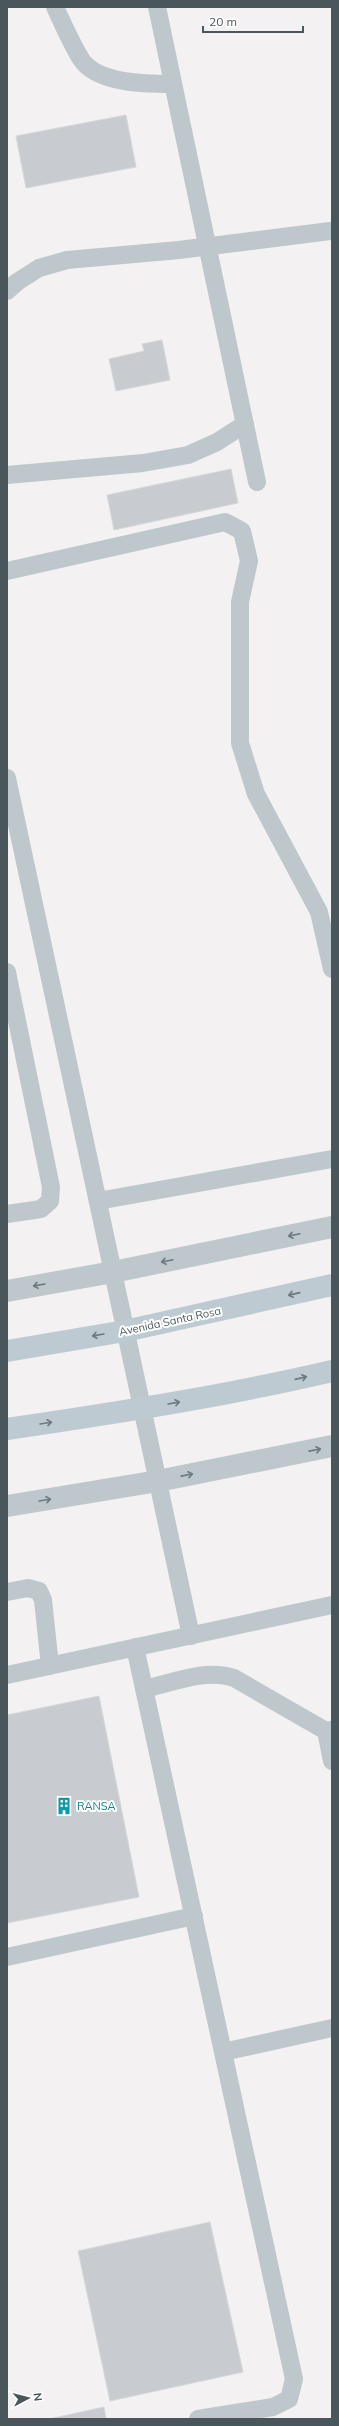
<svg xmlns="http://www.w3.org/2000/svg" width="339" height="2426" font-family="Mulish,sans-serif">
  <rect width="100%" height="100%" fill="#f3f1f1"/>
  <path fill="#c8ccd0" stroke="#d5d8db" d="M126 115 136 167 26 188 16 136Z
    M162 340 170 380 116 391 109 359 144 351 142 344Z
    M231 469 238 503 114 530 107 495Z
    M99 1696 139 1897 7 1923V1715Z
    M210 2222 243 2372 110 2401 78 2251Z
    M104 2407 106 2419H49Z"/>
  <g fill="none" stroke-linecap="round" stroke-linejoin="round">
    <path stroke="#bdc7cc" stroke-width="18" d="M55 7C63 24 71 43 81 59 97 84 147 84 173 84
      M157 7 257 482
      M7 291 17 282 39 268 67 260 179 250 330 231
      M7 475 143 463 188 455 217 442 245 424
      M7 571 225 522 242 531 249 561 240 602V743L256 794 319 912 332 969
      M7 778 191 1636
      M7 972 51 1187 50 1201 41 1209 7 1214
      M98 1201 332 1159
      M7 1592 28 1588 39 1591 43 1600 50 1666
      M135 1647 294 2379 289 2399 273 2407 198 2419
      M7 1675 332 1605
      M144 1689C172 1683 206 1668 234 1678L326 1731 332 1730
      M326 1731 332 1761
      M7 1957 194 1916
      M223 2052 332 2028"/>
    <path stroke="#bdc7cc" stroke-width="22" d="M7 1291 113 1272 332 1227
      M7 1506 158 1481 332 1446"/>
    <path stroke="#bdcad1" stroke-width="22" d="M7 1351 125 1331 332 1285
      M7 1429C116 1413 225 1396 332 1371"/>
  </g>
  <defs><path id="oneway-shaft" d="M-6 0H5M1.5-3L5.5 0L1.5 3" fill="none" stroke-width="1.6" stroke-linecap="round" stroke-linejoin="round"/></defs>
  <g stroke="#6c797e">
    <use href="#oneway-shaft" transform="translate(294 1235) rotate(168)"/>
    <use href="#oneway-shaft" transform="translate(167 1261) rotate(168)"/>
    <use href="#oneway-shaft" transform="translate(39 1285) rotate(170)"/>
    <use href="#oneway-shaft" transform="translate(315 1450) rotate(-11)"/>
    <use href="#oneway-shaft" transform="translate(187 1475) rotate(-11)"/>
    <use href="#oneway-shaft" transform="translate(45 1500) rotate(-9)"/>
  </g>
  <g stroke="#6c7a80">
    <use href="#oneway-shaft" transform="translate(294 1294) rotate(167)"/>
    <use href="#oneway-shaft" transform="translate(98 1335) rotate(170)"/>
    <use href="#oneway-shaft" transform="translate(301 1378) rotate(-13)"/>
    <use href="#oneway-shaft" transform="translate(174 1403) rotate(-10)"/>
    <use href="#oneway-shaft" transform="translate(46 1423) rotate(-9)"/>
  </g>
  <defs>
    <g id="building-bare" transform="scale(1.38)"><path d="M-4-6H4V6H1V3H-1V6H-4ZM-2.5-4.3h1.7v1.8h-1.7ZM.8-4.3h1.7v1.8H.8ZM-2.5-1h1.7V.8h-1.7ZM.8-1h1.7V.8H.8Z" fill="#0f9aa8" stroke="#fff" stroke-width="2.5" paint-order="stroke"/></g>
  </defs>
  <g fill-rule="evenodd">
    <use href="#building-bare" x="64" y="1806"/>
  </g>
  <g text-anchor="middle" stroke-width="4" stroke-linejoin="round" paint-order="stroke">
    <g font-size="11" fill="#49575d" stroke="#fff">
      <text transform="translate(170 1321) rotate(-12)" y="4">Avenida Santa Rosa</text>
    </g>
    <g font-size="11" fill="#0d838f" stroke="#fff" text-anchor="start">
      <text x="77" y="1810">RANSA</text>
    </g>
  </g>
  <rect width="339" height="2426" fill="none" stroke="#49575d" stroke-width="16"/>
  <g transform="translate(28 2398) rotate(83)" stroke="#ffffff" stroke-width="3" paint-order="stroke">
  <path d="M0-3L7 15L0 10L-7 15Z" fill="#49575d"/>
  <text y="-6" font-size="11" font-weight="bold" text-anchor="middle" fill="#49575d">N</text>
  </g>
  <path d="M203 26v6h100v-6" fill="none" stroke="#49575d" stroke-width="2"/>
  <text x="209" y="26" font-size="12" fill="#49575d" stroke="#ffffff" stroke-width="3" paint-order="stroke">20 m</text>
</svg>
